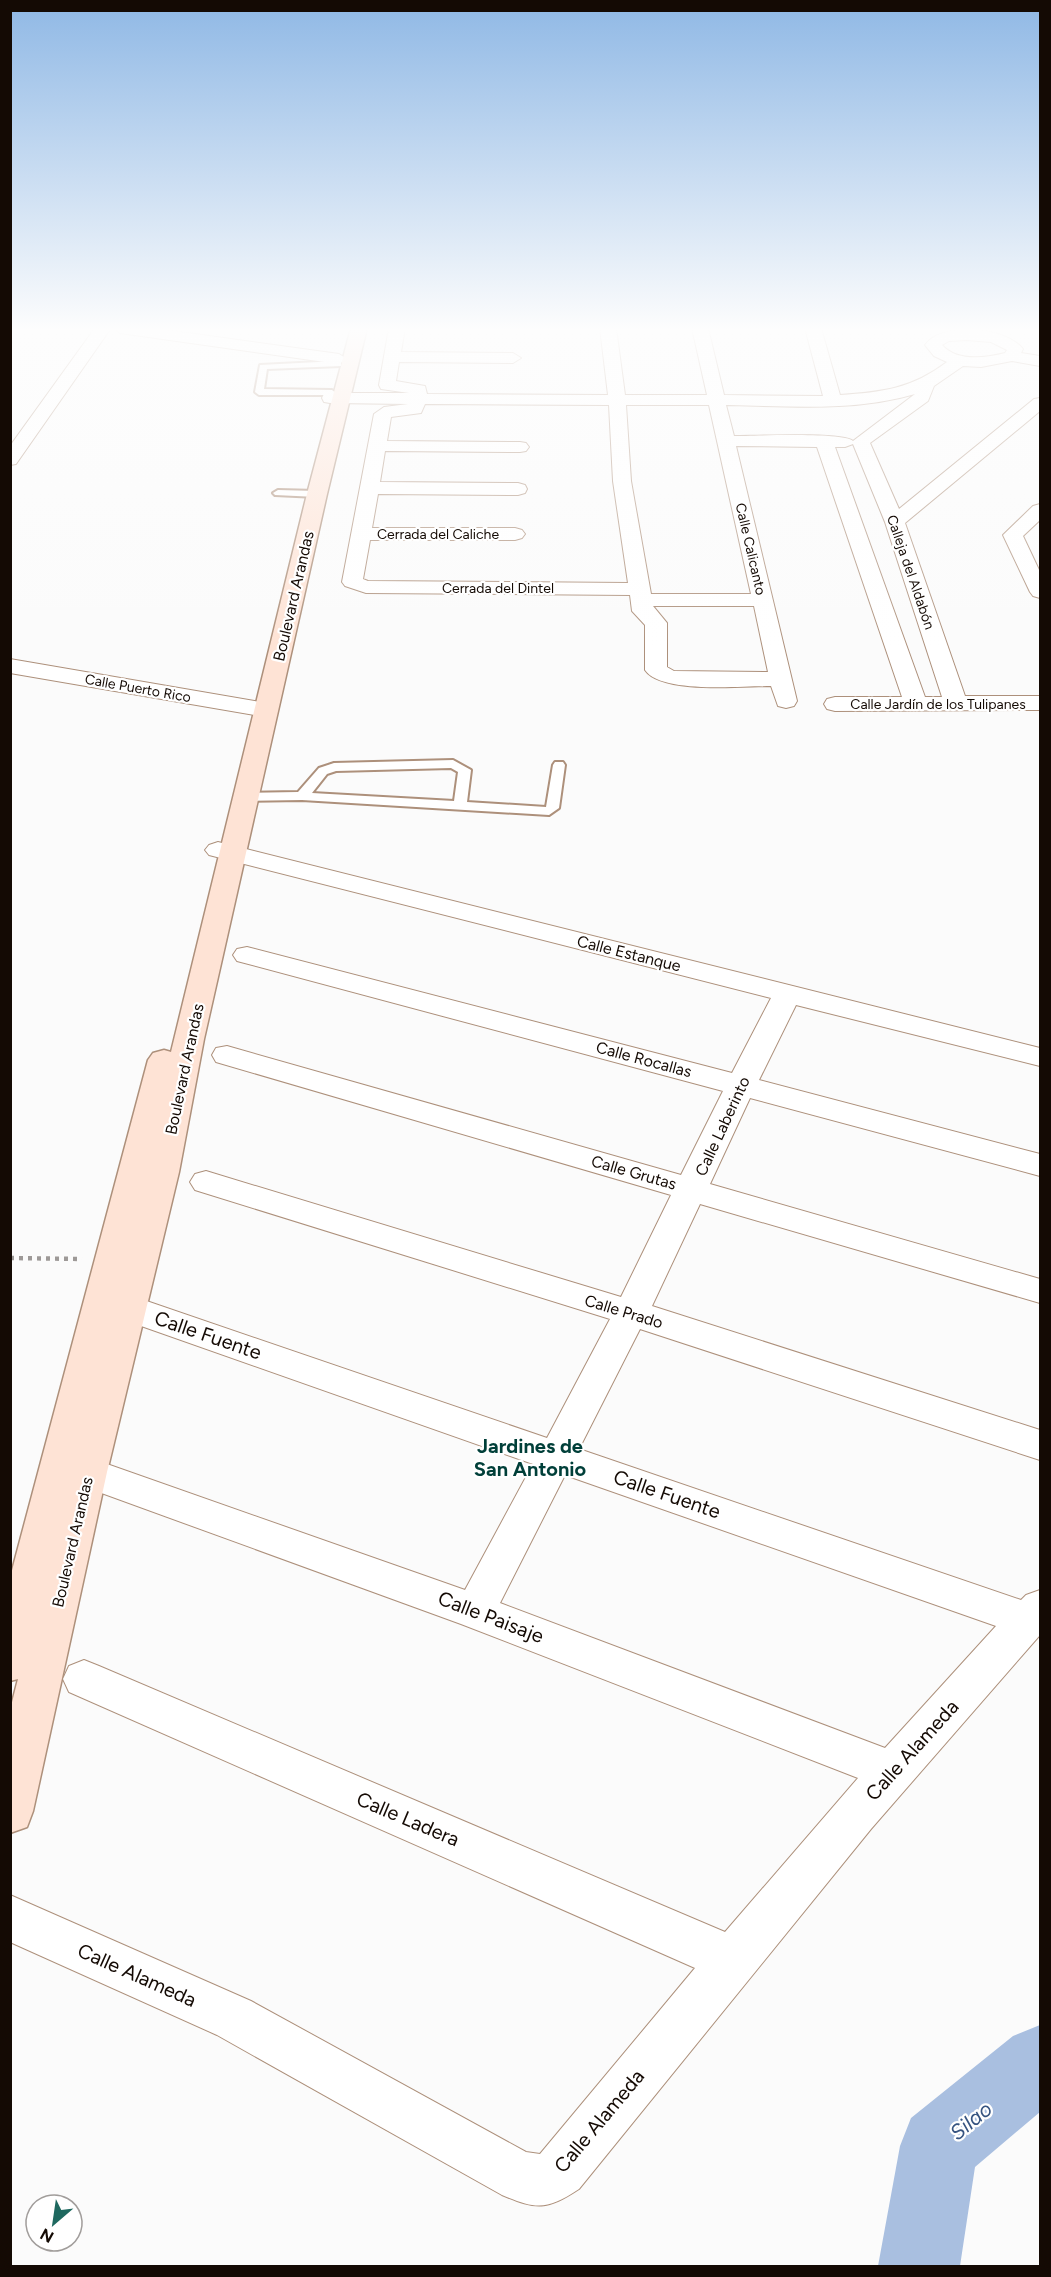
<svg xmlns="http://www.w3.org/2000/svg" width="1051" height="2277" font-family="Figtree,sans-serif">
  <rect width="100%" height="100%" fill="#fbfbfb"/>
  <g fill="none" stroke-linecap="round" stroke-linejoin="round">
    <path fill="#a9bfe0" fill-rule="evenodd" d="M1040 2025V2112L975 2167 960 2266H878L900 2146 911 2118 1013 2036Z"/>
    <g stroke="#ad907b" stroke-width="4">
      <path id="lane" d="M338 361 341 362V366L267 369 264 389 332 390 336 393 335 395H259L255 392 260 365Z
        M278 490 317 491 322 494 317 497 275 495 273 493Z
        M453 760 471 770 467 802 546 807 553 765 555 762H563L565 765 559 808 549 815 302 800 246 801 240 797 246 793 298 792 319 768 334 763ZM451 768 458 772 454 801 312 793 327 774 336 771Z"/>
    </g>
    <g stroke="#ad907b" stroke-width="2">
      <path id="street" d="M95 328H111L16 464 10 465V446Z
        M112 328H152L339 354 347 359 339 364 120 333Z
        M389 328H405L401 352 513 353 521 358 513 363 399 362 396 381 425 386 427 394 608 395 600 328H616L625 395H707L692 328H708L724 395 823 396 805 328H821L840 395C883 392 911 389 947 362L934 356 925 345C942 321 1006 327 1023 349L1021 353 1040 356V366L1012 361 981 367 963 366 934 386 928 401 870 443 899 509 1034 399 1040 398V411L905 523 965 696H1040V710L835 711 827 709 824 704 827 699 835 697H902L817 447 736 446 797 701 794 706 786 708 778 706 771 686C742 686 661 694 645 670V625L632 611 630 595 366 593 345 586 342 582 374 414 384 407 408 404 330 403 324 402 322 398 324 394 330 393H409L381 389 379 385ZM967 340 991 342 1007 350 1005 353C985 358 957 362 942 345L949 341ZM915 394 853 441C843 432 753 436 734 436L726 405C789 406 855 412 915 394ZM425 404 609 405 613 481 628 583 368 581 363 579 370 540H515L522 538 525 534 522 530 515 528H372L378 494 518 495 525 493 527 489 525 485 518 483 380 482 385 451 520 452 526 451 529 447 526 443 520 442 387 441 391 417 421 413ZM626 405H709L751 594H651L631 481ZM853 444 885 522 942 697H925L835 447H845ZM653 606H754L768 672 674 671 667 667V623Z
        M1040 504V520L1023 536 1040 572V598L1033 596 1030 592 1003 535 1033 506Z
        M10 659 266 703 274 705 278 710 274 715 266 717 10 673Z
        M218 842 1040 1048V1066L796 1005 759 1080 1040 1154V1176L750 1098 710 1184 1040 1279V1303L700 1204 652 1306 1040 1430V1460L640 1329 579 1449 1021 1600 1026 1595 1040 1590V1635L871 1829 579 2189C547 2210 537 2210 502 2195L217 2035 10 1942V1895L251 2001 526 2152 540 2154 695 1968 69 1692 63 1679 69 1666 84 1660 99 1666 725 1932 858 1778 461 1624 74 1483 68 1472 74 1461 87 1457 465 1590 533 1464 127 1321 92 1314 87 1305 92 1296 104 1292 129 1295 547 1438 610 1319 195 1190 190 1182 195 1174 206 1171 621 1297 671 1195 216 1062 212 1055 216 1048 227 1046 681 1175 723 1091 237 961 233 955 237 949 247 947 732 1073 771 998 209 855 205 850 209 845ZM565 1475 996 1626 885 1748 500 1603Z"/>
    </g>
    <g stroke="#ad907b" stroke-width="3">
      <path id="secondary" d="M351 328H367L327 494 204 1039 179 1172 107 1472 33 1811 27 1827 10 1833V1710L18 1679 10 1681V1578L148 1060 153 1053 164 1050 171 1052 307 494Z"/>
    </g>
    <path stroke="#9d9997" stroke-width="4.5" stroke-dasharray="4 5" stroke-linecap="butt" d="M10 1258 82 1259"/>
    <use href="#lane" fill="#fff" fill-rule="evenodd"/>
    <use href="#street" fill="#fff" fill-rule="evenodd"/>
    <use href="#secondary" fill="#fee3d5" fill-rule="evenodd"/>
  </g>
  <linearGradient id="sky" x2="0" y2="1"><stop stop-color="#8fb8e5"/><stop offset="0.51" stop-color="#fdfdfd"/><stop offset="1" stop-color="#fdfdfd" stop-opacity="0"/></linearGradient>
  <rect width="1051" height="647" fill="url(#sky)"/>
  <g text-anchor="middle" stroke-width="4.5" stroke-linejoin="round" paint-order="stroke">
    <g font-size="14" fill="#140a04" stroke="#fff">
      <text x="438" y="539">Cerrada del Caliche</text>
      <text transform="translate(751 549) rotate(77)" y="5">Calle Calicanto</text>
      <text transform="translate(911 572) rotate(71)" y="5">Calleja del Aldabón</text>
      <text x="498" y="593">Cerrada del Dintel</text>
      <text transform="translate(138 688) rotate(10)" y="5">Calle Puerto Rico</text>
      <text x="938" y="709">Calle Jardín de los Tulipanes</text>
    </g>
    <g font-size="16" fill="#140a04" stroke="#fff">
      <text transform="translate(293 596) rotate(-77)" y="6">Boulevard Arandas</text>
      <text transform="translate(629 953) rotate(14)" y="6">Calle Estanque</text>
      <text transform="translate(644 1059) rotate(15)" y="6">Calle Rocallas</text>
      <text transform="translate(184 1069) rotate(-78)" y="6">Boulevard Arandas</text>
      <text transform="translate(722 1126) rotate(-65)" y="6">Calle Laberinto</text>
      <text transform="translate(634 1172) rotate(16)" y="6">Calle Grutas</text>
      <text transform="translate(624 1311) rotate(17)" y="6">Calle Prado</text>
      <text transform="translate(72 1542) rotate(-77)" y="6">Boulevard Arandas</text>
    </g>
    <g font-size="20" fill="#140a04" stroke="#fff">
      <text transform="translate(208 1335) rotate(19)" y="7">Calle Fuente</text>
      <text transform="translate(667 1494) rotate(19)" y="7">Calle Fuente</text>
      <text transform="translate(491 1617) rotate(21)" y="7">Calle Paisaje</text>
      <text transform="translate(912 1750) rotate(-48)" y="7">Calle Alameda</text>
      <text transform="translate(408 1819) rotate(23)" y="7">Calle Ladera</text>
      <text transform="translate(137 1975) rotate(24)" y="7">Calle Alameda</text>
      <text transform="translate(599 2121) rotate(-50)" y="7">Calle Alameda</text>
    </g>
    <g font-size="20" font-weight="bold" fill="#003f39" stroke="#fff">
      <text x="530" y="1453">Jardines de<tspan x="530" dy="23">San Antonio</tspan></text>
    </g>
    <g font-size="21" font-style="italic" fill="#365481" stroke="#fff">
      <text transform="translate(971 2121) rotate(-39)" y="7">Silao</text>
    </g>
  </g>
  <rect width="1051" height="2277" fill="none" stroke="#140a04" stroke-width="24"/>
  <g transform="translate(54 2223) rotate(209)"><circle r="28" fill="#ffffff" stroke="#a19d9b" stroke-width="1.5"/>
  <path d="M0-4.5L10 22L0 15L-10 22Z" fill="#1e685f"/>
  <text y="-9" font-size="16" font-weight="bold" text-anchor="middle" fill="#140a04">N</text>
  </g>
</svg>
